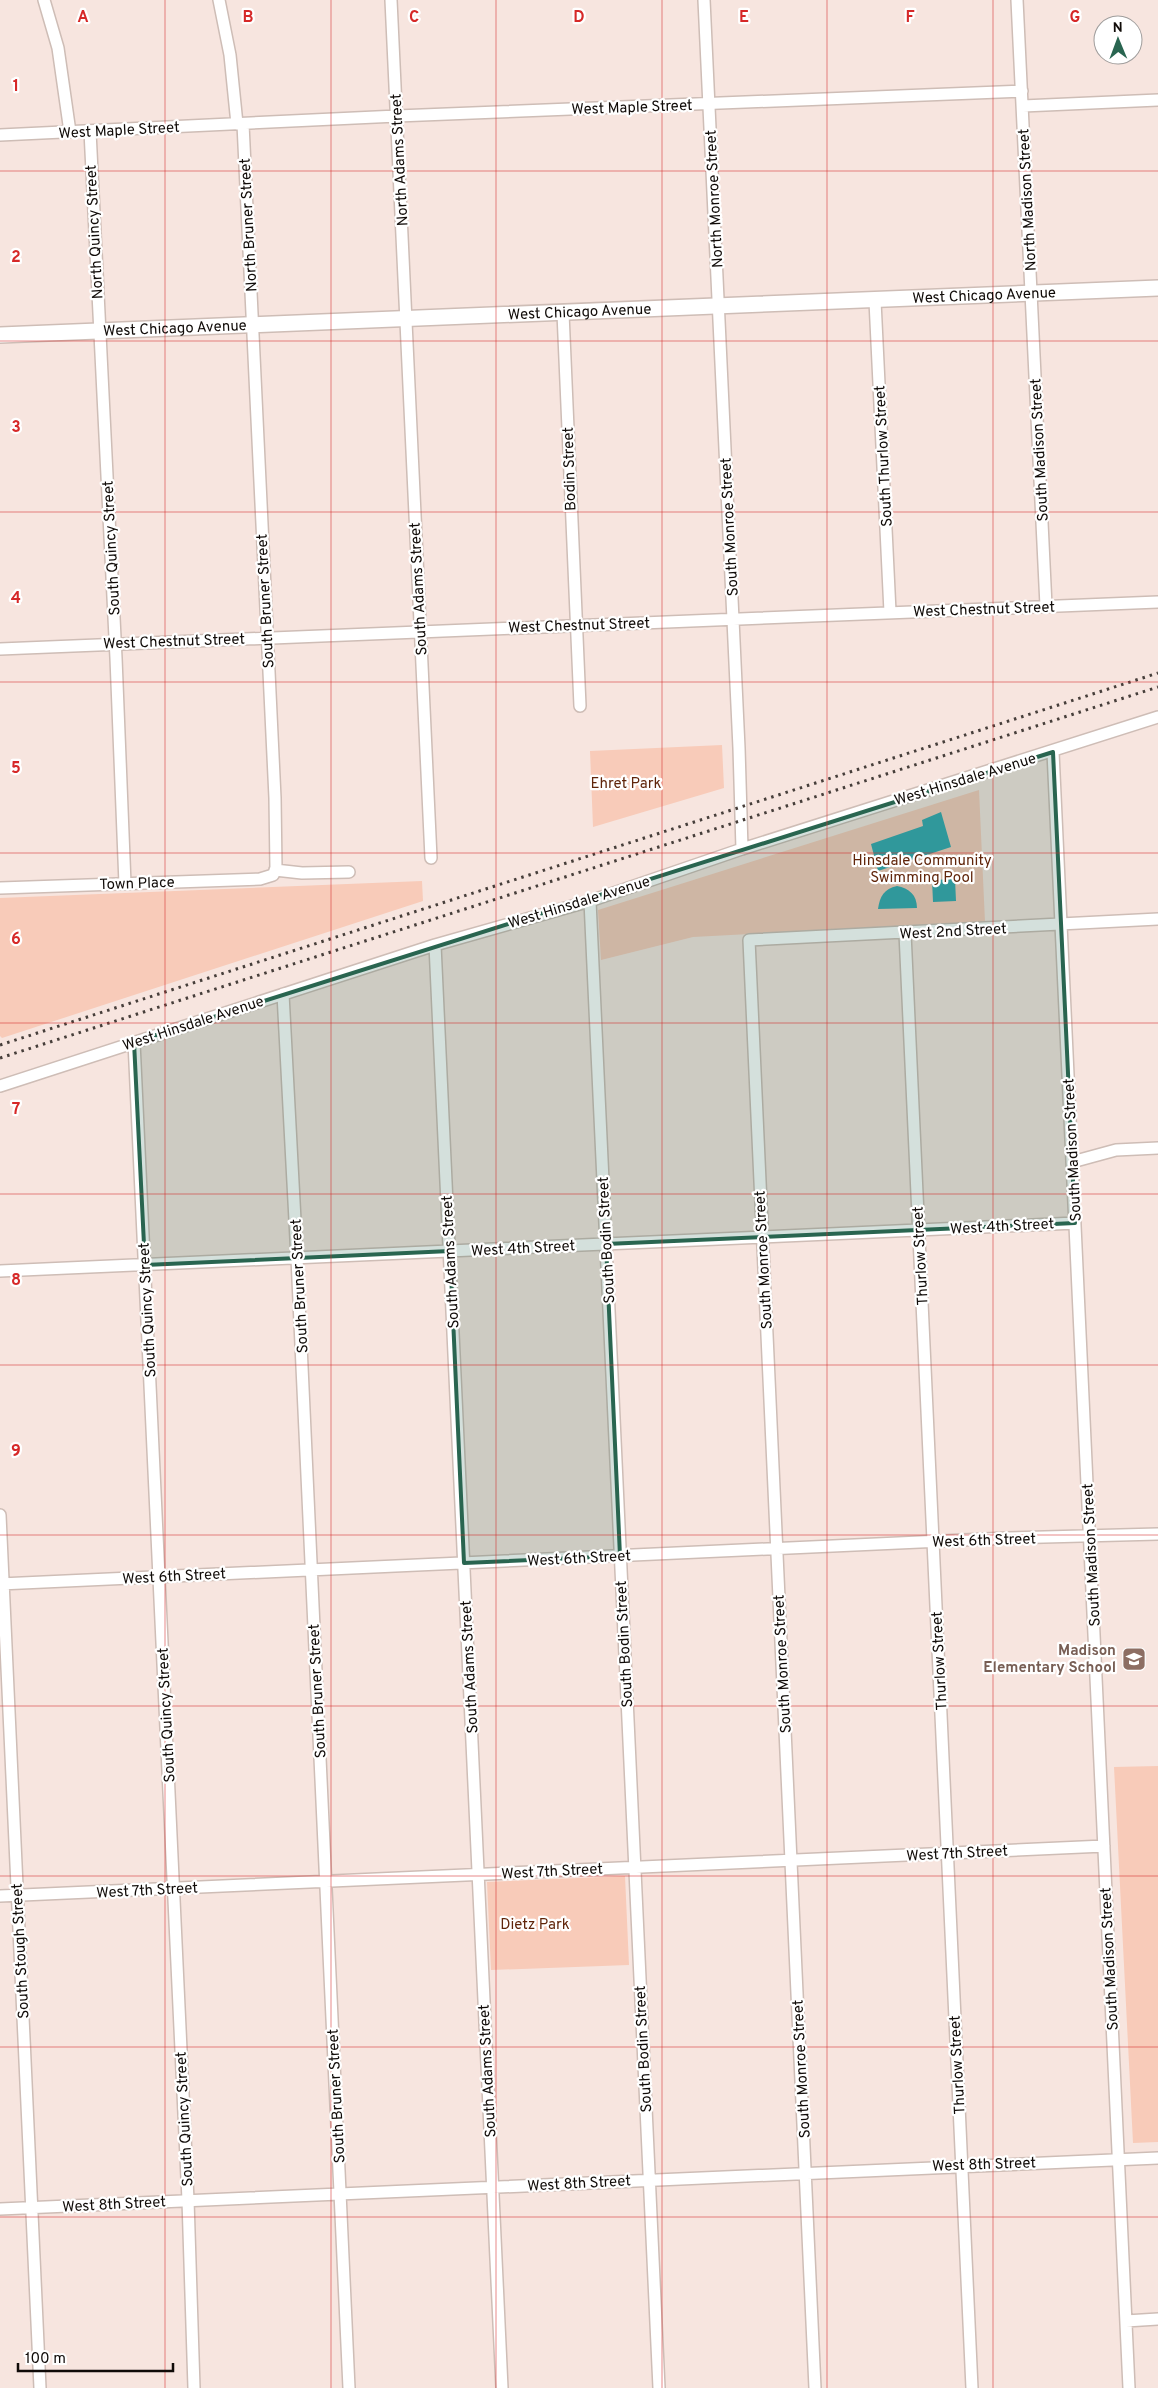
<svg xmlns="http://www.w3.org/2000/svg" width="1158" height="2388" font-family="Overpass,sans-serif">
  <rect width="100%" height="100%" fill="#f7e5df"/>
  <path fill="#f8cbb9" d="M722 745 724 788 593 827 590 751Z
    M979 790 985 922 693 937 601 960 598 910Z
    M422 881 423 901 2 1038 0 1036V898Z
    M1158 1766V2142L1133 2143 1114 1767Z
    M625 1876 629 1965 491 1970 487 1882Z"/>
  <path fill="#32a6ae" d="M941 812 951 847 878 871 871 844 923 826 922 820Z
    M955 879 956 901 933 902 932 880Z
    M897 886C909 888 917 895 917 908L878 909C880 896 884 889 897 886Z"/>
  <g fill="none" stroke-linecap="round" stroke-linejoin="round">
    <g stroke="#cebdb6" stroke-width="14">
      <path id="minor" d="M44 0 58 48 70 132
        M219 0 230 55 237 124
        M391 0 431 858
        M704 0 739 748 742 849
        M1017 0 1046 606
        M1023 106 1158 100
        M90 131 116 658 125 884
        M0 135 397 116 1022 91
        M875 301 890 612
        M563 313 580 706
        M0 649 1158 602
        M1053 752 1129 2388
        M275 870 302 873 349 872
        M0 888 260 879 273 875 276 869 275 798 243 124
        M590 901 659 2388
        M905 933 972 2388
        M435 945 502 2388
        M283 994 297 1258 349 2388
        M134 1042 188 2200 194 2388
        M0 1086 435 945 590 901 742 849 1158 717
        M1072 1162 1116 1150 1158 1148
        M0 1271 1075 1223
        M0 1515 40 2388
        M0 1584 1007 1538 1158 1534
        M0 1896 1104 1846
        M0 2209 1158 2158
        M1126 2321 1158 2319
        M815 2388 749 940 1158 919"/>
    </g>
    <g stroke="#cebdb6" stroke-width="18">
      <g id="major">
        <path id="s1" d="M0 335 1158 288"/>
      </g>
    </g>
    <use href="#minor" stroke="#fff" stroke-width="11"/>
    <use href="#major" stroke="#fff" stroke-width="15"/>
    <path stroke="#463e3a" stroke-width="3" stroke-dasharray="2.5 5" stroke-linecap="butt" d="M0 1045 1158 673
      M0 1058 1158 687"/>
  </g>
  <path fill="#296550" fill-opacity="0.2" stroke="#296550" stroke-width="4" stroke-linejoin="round" d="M1053 752 1075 1223 606 1244 620 1556 464 1563 450 1251 145 1265 134 1042Z"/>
  <path fill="none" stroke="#d62828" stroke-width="1" stroke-opacity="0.55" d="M165 0V2388M331 0V2388M496 0V2388M662 0V2388M827 0V2388M993 0V2388M0 171H1158M0 341H1158M0 512H1158M0 682H1158M0 853H1158M0 1023H1158M0 1194H1158M0 1365H1158M0 1535H1158M0 1706H1158M0 1876H1158M0 2047H1158M0 2217H1158"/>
  <defs>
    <g id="school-square" transform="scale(1.25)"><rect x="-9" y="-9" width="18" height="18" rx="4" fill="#8d6e63" stroke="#fff"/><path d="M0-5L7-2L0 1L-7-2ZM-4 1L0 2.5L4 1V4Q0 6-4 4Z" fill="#fff"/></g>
  </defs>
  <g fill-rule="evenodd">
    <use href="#school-square" x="1134" y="1659"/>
  </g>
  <g text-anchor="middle" stroke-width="4.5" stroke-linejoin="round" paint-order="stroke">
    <g font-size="15" fill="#100b08" stroke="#fff">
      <text transform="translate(632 107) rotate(-2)" y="5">West Maple Street</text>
      <text transform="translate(119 130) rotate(-3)" y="5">West Maple Street</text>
      <text transform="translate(399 160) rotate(-93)" y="5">North Adams Street</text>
      <text transform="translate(714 199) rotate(-93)" y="5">North Monroe Street</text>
      <text transform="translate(1027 200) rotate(-93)" y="5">North Madison Street</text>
      <text transform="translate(248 225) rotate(-93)" y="5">North Bruner Street</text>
      <text transform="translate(94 232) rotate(-93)" y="5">North Quincy Street</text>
      <text dy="5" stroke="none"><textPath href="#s1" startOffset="985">West Chicago Avenue</textPath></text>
      <text dy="5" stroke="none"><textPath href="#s1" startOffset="580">West Chicago Avenue</textPath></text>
      <text dy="5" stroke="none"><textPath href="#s1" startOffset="175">West Chicago Avenue</textPath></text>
      <text transform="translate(1039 450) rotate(-93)" y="5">South Madison Street</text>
      <text transform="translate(883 456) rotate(-93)" y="5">South Thurlow Street</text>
      <text transform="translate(569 469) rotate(-92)" y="5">Bodin Street</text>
      <text transform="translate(729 527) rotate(-93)" y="5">South Monroe Street</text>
      <text transform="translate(111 548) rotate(-93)" y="5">South Quincy Street</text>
      <text transform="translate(418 589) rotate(-93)" y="5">South Adams Street</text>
      <text transform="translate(265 601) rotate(-93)" y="5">South Bruner Street</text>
      <text transform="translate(984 609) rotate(-2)" y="5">West Chestnut Street</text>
      <text transform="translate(579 625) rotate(-2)" y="5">West Chestnut Street</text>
      <text transform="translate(174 641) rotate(-2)" y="5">West Chestnut Street</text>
      <text transform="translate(965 779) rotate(-17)" y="5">West Hinsdale Avenue</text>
      <text transform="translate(137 883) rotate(-2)" y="5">Town Place</text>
      <text transform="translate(579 902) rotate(-17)" y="5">West Hinsdale Avenue</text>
      <text transform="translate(953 931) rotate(-3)" y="5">West 2nd Street</text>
      <text transform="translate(193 1023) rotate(-18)" y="5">West Hinsdale Avenue</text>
      <text transform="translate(1072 1150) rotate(-93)" y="5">South Madison Street</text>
      <text transform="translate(1002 1226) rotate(-3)" y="5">West 4th Street</text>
      <text transform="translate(606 1240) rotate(-93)" y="5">South Bodin Street</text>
      <text transform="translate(523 1248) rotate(-3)" y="5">West 4th Street</text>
      <text transform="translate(920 1256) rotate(-93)" y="5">Thurlow Street</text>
      <text transform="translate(763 1260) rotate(-93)" y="5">South Monroe Street</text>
      <text transform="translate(450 1262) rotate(-93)" y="5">South Adams Street</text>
      <text transform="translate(299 1286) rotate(-93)" y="5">South Bruner Street</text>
      <text transform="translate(147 1310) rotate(-93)" y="5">South Quincy Street</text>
      <text transform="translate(984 1540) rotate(-2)" y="5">West 6th Street</text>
      <text transform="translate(1091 1555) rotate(-93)" y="5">South Madison Street</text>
      <text transform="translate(579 1558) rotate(-3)" y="5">West 6th Street</text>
      <text transform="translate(174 1576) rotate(-3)" y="5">West 6th Street</text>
      <text transform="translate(624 1644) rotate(-93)" y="5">South Bodin Street</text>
      <text transform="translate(939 1661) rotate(-93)" y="5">Thurlow Street</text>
      <text transform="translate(782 1664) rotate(-93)" y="5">South Monroe Street</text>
      <text transform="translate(469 1667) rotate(-93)" y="5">South Adams Street</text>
      <text transform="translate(317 1691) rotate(-93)" y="5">South Bruner Street</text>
      <text transform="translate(166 1715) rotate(-93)" y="5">South Quincy Street</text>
      <text transform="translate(957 1853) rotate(-3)" y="5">West 7th Street</text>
      <text transform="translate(552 1871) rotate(-3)" y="5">West 7th Street</text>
      <text transform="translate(147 1890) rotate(-3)" y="5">West 7th Street</text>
      <text transform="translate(20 1951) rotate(-93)" y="5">South Stough Street</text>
      <text transform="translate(1109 1959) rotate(-93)" y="5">South Madison Street</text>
      <text transform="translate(643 2049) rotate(-93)" y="5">South Bodin Street</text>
      <text transform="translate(957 2065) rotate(-93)" y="5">Thurlow Street</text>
      <text transform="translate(801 2069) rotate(-93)" y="5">South Monroe Street</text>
      <text transform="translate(487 2071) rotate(-93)" y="5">South Adams Street</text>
      <text transform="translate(336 2096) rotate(-93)" y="5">South Bruner Street</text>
      <text transform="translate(184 2119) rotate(-93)" y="5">South Quincy Street</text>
      <text transform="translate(984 2164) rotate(-2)" y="5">West 8th Street</text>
      <text transform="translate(579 2183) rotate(-3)" y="5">West 8th Street</text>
      <text transform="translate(114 2204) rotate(-3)" y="5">West 8th Street</text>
    </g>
    <g font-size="15" fill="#60250a" stroke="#fff">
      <text x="626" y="788">Ehret Park</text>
      <text x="922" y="865">Hinsdale Community<tspan x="922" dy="17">Swimming Pool</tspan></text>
      <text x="535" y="1929">Dietz Park</text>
    </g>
    <g font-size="15" font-weight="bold" fill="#785e54" stroke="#fff" text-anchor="end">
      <text x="1116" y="1655">Madison<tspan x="1116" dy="17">Elementary School</tspan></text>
    </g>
  </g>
  <g font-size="16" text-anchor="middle" font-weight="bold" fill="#d62828" stroke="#fff" stroke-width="4.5" stroke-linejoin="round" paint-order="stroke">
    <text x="83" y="22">A</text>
    <text x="248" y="22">B</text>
    <text x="414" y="22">C</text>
    <text x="579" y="22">D</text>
    <text x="744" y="22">E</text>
    <text x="910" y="22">F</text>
    <text x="1075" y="22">G</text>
    <text x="16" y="91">1</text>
    <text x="16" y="262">2</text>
    <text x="16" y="432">3</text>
    <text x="16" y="603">4</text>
    <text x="16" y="773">5</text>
    <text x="16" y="944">6</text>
    <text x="16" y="1114">7</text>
    <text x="16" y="1285">8</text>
    <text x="16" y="1456">9</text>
  </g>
  <g transform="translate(1118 40) rotate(359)"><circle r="24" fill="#ffffff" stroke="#9f9d9c"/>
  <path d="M0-4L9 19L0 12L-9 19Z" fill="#296550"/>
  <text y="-8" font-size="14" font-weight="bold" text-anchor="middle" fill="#100b08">N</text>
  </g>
  <path d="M18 2363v8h155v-8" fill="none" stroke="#100b08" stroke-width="2.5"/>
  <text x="25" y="2363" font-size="15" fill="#100b08" stroke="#ffffff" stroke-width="4" paint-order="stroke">100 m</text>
</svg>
